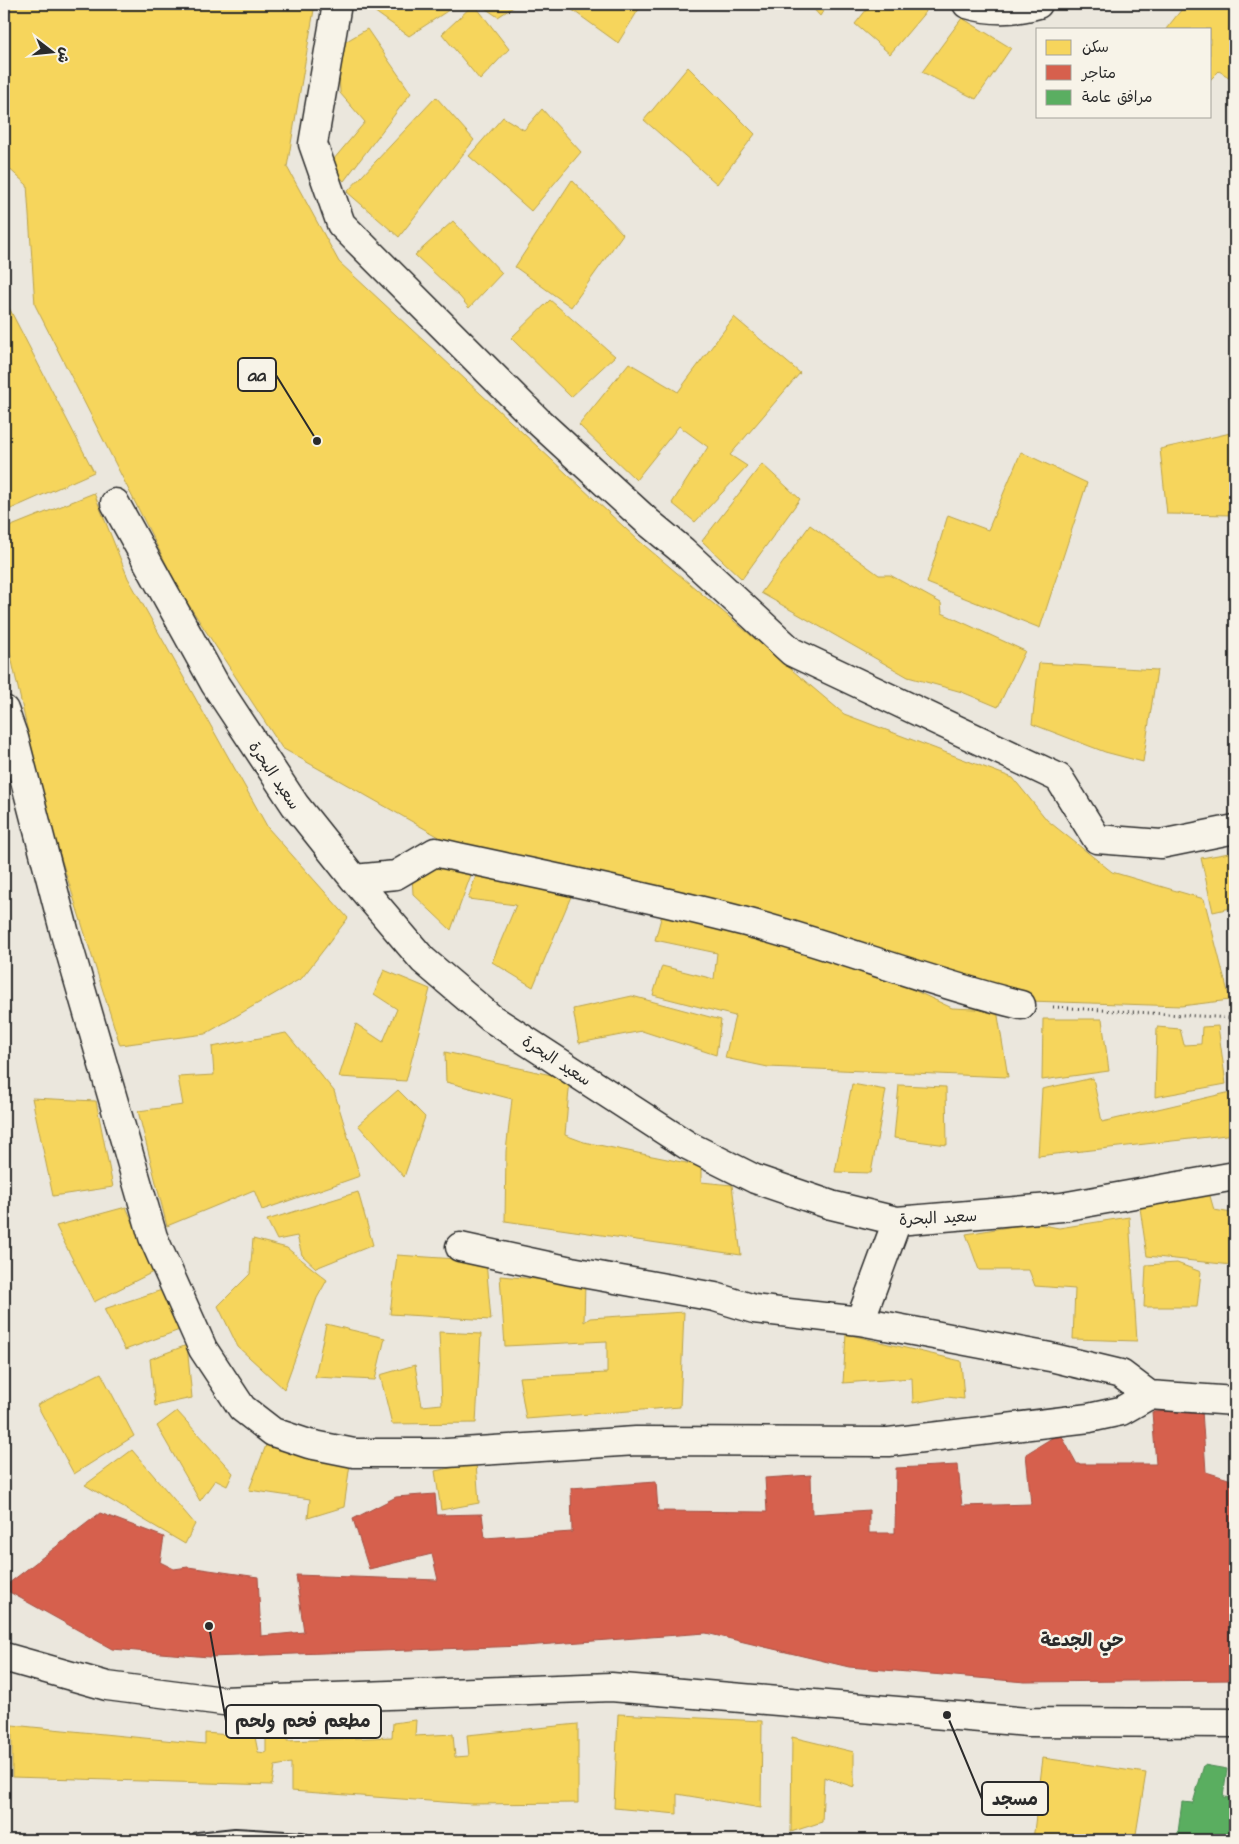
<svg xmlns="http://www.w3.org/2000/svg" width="1239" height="1844" font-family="'Architects Daughter','Playpen Sans Arabic',sans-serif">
  <rect width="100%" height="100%" fill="#ebe7dd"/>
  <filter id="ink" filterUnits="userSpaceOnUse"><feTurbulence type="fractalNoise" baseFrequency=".02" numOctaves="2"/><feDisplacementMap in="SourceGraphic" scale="10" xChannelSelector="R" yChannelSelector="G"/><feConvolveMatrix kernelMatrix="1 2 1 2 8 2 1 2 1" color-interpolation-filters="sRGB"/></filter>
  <g filter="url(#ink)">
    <path fill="#f6d55c" stroke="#b9a24d" d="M4 4H315L287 167 339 262 638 540 844 714 1013 778 1047 820 1112 872 1204 899 1230 1000 1181 1006 1029 1001 633 881 522 863 441 838 282 748 181 593 35 305 27 185 4 164Z
      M364 4H458L409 36Z
      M474 4 509 49 480 80 442 34Z
      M479 4H518L498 17Z
      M564 4H642L618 43Z
      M809 4H828L820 16Z
      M871 4H932L890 54 855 24Z
      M1186 4H1235V81L1219 71 1210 80V29H1166Z
      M962 18 1011 48 976 99 922 72Z
      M367 29 411 93 344 181 328 166 365 122 340 93 339 67 345 42Z
      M688 67 755 134 717 184 644 120Z
      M436 97 474 140 399 237 347 192Z
      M542 109 581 152 531 211 469 156 503 117 524 130Z
      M572 180 623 234 571 307 515 267Z
      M453 221 502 273 469 308 460 297 415 255Z
      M4 298 94 472 4 512Z
      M550 300 615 356 571 397 511 338Z
      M734 317 800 373 730 455 747 466 695 522 672 503 708 447 679 426 636 480 579 425 629 363 678 392Z
      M1235 432V515L1167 514 1160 449Z
      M1021 452 1087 483 1040 628 927 583 948 515 988 530Z
      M762 464 800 499 742 579 702 541Z
      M94 493 128 578 268 828 348 918 302 978 205 1034 120 1045 45 807 4 626V529Z
      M810 525 879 575H890L941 603 942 613 1025 651 998 707 962 692 908 677 761 593Z
      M1039 663 1157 670 1143 762 1105 752 1032 724Z
      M1235 852V907L1213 912 1201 858Z
      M435 856 472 872 451 930 413 894 412 875Z
      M479 867 572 894 533 987 492 962 516 905 468 899Z
      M663 911 778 941 903 985 952 1008 997 1010 1008 1077 768 1067 725 1058 735 1016 653 995 662 966 714 979 717 953 655 940Z
      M384 970 430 989 406 1081 339 1077 356 1024 383 1042 397 1009 374 994Z
      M632 996 721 1020 716 1055 642 1031 579 1043 573 1009Z
      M1043 1019H1102L1109 1071 1042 1080Z
      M1218 1026 1226 1084 1155 1097 1157 1027 1180 1029 1184 1045 1201 1044 1202 1027Z
      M286 1033 334 1091 360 1176 262 1210 254 1190 167 1226 138 1111 183 1105 178 1077 214 1075 212 1047Z
      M445 1052 570 1079 565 1135 584 1142 701 1166V1182L732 1185 741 1255 505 1221 506 1151 512 1099 446 1082Z
      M1093 1078 1102 1122 1235 1091V1134L1038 1156 1042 1089Z
      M852 1084 886 1090 871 1173 835 1172Z
      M899 1085 946 1087 947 1145 894 1138Z
      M398 1090 425 1117 404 1177 358 1125Z
      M32 1098 96 1101 113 1187 53 1196Z
      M1208 1189 1214 1210 1232 1213V1265L1147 1256 1139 1201Z
      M358 1192 373 1245 316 1268 302 1255 297 1236 277 1240 267 1220Z
      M126 1207 155 1271 94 1302 56 1226Z
      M1129 1217 1137 1341 1073 1339 1075 1289 1035 1286 1029 1270H979L966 1234 1032 1223 1059 1228Z
      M253 1239 287 1248 327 1280 317 1298 284 1389 238 1347 218 1306 250 1274Z
      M397 1255 486 1261 491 1320 390 1314Z
      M1177 1263 1201 1272 1197 1307H1144L1146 1265Z
      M500 1276 585 1283 584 1322 590 1318 684 1312 680 1407 526 1419 519 1377 607 1373V1341L505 1346Z
      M168 1288 185 1328 125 1350 104 1309Z
      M326 1324 385 1338 375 1380 315 1377Z
      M439 1332 481 1334 476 1423 392 1424 380 1375 415 1365 422 1406 442 1404Z
      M846 1334 961 1361 964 1399 947 1397 913 1403 912 1378 843 1383Z
      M187 1345 192 1398 155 1406 150 1359Z
      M101 1373 134 1436 74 1474 37 1405Z
      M177 1411 233 1473 227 1486 215 1480 200 1501 157 1426Z
      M268 1440 350 1464 344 1507 308 1518 310 1499 249 1490Z
      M132 1450 195 1524 185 1544 85 1485Z
      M476 1463 479 1503 441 1510 435 1471Z
      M618 1714 762 1721 761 1808 677 1794V1814L614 1808Z
      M416 1720 415 1736 453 1734 455 1757 469 1756 467 1735 578 1724V1803L471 1804 291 1791V1763L275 1766 272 1785 12 1777V1725L205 1744V1733L255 1737 258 1752 266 1753V1729H284L287 1741 392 1737 393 1723Z
      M792 1737 854 1752V1787L824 1777 822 1822 791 1832Z
      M1043 1758 1146 1773 1135 1840H1033Z"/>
    <path fill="#d6604d" stroke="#a35043" d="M1202 1410 1206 1472 1235 1481V1680L1025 1682 849 1667 706 1633 524 1646 209 1657 112 1649 4 1589V1587L100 1513 164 1537 160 1562 174 1569 188 1567 258 1577 261 1636 304 1632 296 1575 438 1580 432 1554 369 1569 353 1519 396 1497 435 1494 437 1515 482 1514 485 1538 572 1532 571 1488 656 1482 658 1511 767 1512 765 1478 811 1475 812 1514 869 1510V1533H895L896 1468 958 1465 962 1506 1031 1504 1026 1454 1060 1433 1077 1464H1156L1152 1412Z"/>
    <path fill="#5aae61" stroke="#4c8751" d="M1204 1765 1227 1769 1223 1797 1235 1798V1840H1177L1182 1802 1193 1803Z"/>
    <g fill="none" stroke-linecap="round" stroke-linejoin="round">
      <g stroke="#2b2b2b" stroke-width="18">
        <path id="service" d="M198 1840 235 1836 302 1840"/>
      </g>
      <g stroke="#2b2b2b" stroke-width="31">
        <path id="minor" d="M337 4 313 144 341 224 539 422 648 522 683 551 792 652 1059 778 1097 839 1161 844 1235 829
          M967 4C990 11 1014 11 1038 4
          M115 503 215 684 295 805 354 879 423 960 491 1018 687 1145 755 1179 831 1205 897 1221 1062 1207 1235 1176
          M4 710 14 738 65 934 153 1237 203 1349 242 1408 273 1432 309 1444 354 1453H447L636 1441 889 1442 1089 1418 1121 1411 1149 1395
          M354 879 396 875 435 852C539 875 643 895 746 922 839 947 928 982 1021 1005
          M460 1247 571 1271 715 1297 754 1309 860 1321 1050 1357 1121 1374 1149 1395 1235 1401
          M860 1321 897 1221
          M4 1657 107 1686 223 1701 611 1687 1028 1722 1235 1723"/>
      </g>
      <path stroke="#2b2b2b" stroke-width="3" stroke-dasharray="1 4" stroke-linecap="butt" d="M1053 1007 1231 1018 1233 1061 1235 1062"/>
      <use href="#service" stroke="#f7f3e8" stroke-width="14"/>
      <use href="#minor" stroke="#f7f3e8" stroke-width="28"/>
    </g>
  </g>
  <g text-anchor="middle" stroke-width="5" stroke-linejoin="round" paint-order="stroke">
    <g font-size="16" fill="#2b2b2b" stroke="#f7f3e8">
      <text transform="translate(275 775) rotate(56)" y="6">سعيد البحرة</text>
      <text transform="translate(557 1060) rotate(33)" y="6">سعيد البحرة</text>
      <text transform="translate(938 1217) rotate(-3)" y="6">سعيد البحرة</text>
    </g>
    <g font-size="18" font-weight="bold" fill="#2b2b2b" stroke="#f7f3e8">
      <text x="1082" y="1646">حي الجدعة</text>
    </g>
  </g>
  <path fill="none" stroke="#2b2b2b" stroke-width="2" d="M317 441L276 375M209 1626L226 1721M947 1715L982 1799"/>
  <g fill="#2b2b2b" stroke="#f7f3e8" stroke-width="2">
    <circle cx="317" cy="441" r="5"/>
    <circle cx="209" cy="1626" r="5"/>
    <circle cx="947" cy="1715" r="5"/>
  </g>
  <g fill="#f7f3e8" stroke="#2b2b2b" stroke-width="2">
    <rect x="238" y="358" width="38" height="33" rx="5"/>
    <rect x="226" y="1705" width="155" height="33" rx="5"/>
    <rect x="982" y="1782" width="66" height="33" rx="5"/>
  </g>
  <g font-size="18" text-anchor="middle" font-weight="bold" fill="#2b2b2b">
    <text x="257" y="381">aa</text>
    <text x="303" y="1727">مطعم فحم ولحم</text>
    <text x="1015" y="1805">مسجد</text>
  </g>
  <rect width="1239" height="1844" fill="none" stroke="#f7f3e8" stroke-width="20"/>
  <rect x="10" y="10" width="1219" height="1824" fill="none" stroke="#2b2b2b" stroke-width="2" filter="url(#ink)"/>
  <rect x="1036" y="28" width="175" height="90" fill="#f7f3e8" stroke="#a5a39c"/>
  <rect x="1046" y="40" width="25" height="15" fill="#f6d55c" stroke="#a5a39c"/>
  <text x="1082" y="52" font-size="15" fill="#2b2b2b">سكن</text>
  <rect x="1046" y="65" width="25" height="15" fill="#d6604d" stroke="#a5a39c"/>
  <text x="1082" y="78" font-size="15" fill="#2b2b2b">متاجر</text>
  <rect x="1046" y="90" width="25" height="15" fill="#5aae61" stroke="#a5a39c"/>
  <text x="1082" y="102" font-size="15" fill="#2b2b2b">مرافق عامة</text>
  <g transform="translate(52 52) rotate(106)" stroke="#f7f3e8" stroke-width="4" paint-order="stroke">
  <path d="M0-4L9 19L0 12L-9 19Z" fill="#2b2b2b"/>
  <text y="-8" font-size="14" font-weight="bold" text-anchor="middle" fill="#2b2b2b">ش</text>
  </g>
</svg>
